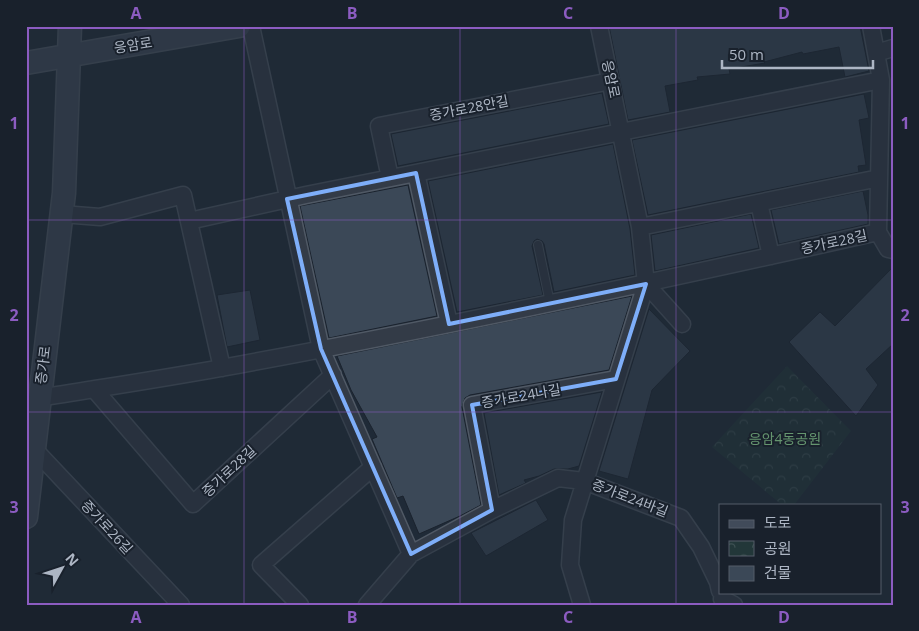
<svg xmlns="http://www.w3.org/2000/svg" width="919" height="631" font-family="'Open Sans','Noto Sans KR',sans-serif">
  <defs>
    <pattern id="park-crowns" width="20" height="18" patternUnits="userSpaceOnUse" patternTransform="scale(1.25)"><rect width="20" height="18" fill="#223739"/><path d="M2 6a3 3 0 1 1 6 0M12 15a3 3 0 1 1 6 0" fill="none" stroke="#3f5254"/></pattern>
  </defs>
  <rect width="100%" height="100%" fill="#1f2a37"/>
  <path fill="url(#park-crowns)" d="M787 366 851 431 794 505H782L712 447Z"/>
  <path fill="#3b4857" stroke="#1b232e" d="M609 26H860L869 71 845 77 839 47 803 54 802 52 764 62 765 63 729 69 730 74 697 77 698 80 665 86 670 112 628 120Z
    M602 93 609 124 398 166 391 134Z
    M864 94 869 118 859 120 866 165 858 166 859 172 648 215 632 140Z
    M613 144 630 229 635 275 554 292 544 244 542 241 537 239 534 241 532 246 543 295 457 312 428 181Z
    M408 185 437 316 329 338 300 206Z
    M863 191 868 215V224L779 244 771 210Z
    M751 214 759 248 655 271 651 235Z
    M893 267V344L866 369 878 385 856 416 789 342 820 312 835 326Z
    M250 290 260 340 227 347 217 295Z
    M632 296 609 370 470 395 465 398 462 407 481 505 460 516 419 534 403 496 397 498 372 439 377 437 351 390 337 356Z
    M649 309 690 351 652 390 628 479 599 471Z
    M602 392 579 466 568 469H554L539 476 524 480 526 483 499 495 484 413Z
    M536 500 548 520 486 556 471 533Z"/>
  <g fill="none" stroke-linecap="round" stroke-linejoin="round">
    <g stroke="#505965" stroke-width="10">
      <path id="lane" d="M538 245 550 303"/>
    </g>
    <g stroke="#505965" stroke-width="19">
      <path id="street" d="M251 26 321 349 411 554
        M871 26 881 80 878 232
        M876 53 893 48
        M416 173 449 324
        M390 178 379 126 611 81
        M759 203 771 256
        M62 214 100 217 183 195 222 368
        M189 221 306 195 881 80
        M640 227 879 178
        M878 232 888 249 893 250
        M646 284 682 324
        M94 389 193 504 333 375
        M39 398C100 388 161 379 221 368 441 328 660 281 878 232
        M29 446 34 449 181 605
        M492 510 472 405 616 379
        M722 599 734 605
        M300 605 261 565 373 467
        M367 605 411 554 492 510 558 478 584 481 681 518 701 547 718 582 720 591
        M582 605 570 565 573 520 646 284 640 227 599 26"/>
    </g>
    <g stroke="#505965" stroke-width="25">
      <path id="secondary" d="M26 63 239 26
        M26 517 64 193 70 26"/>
    </g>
    <use href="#lane" stroke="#333b47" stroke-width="8"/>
    <use href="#street" stroke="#333b47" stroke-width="16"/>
    <use href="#secondary" stroke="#414b5a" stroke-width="22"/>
  </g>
  <path d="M0 0H919V631H0ZM416 173 449 324 646 284 616 379 472 405 492 510 411 554 321 349 287 199Z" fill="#1f2a37" fill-opacity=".55" fill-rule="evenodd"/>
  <path fill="none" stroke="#7eaef9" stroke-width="4" stroke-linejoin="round" d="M416 173 449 324 646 284 616 379 472 405 492 510 411 554 321 349 287 199Z"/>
  <path fill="none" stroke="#8c5cc1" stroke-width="1" stroke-opacity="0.55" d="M244 26V605M460 26V605M676 26V605M26 220H893M26 412H893"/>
  <g text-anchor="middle" stroke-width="4" stroke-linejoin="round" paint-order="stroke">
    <g font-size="14" fill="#adb6c4" stroke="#19212c">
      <text transform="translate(133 45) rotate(-9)" y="5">응암로</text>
      <text transform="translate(611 79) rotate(78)" y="5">응암로</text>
      <text transform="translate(469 108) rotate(-11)" y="5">증가로28안길</text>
      <text transform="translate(834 242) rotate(-12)" y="5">증가로28길</text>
      <text transform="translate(43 365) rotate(-83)" y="5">증가로</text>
      <text transform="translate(521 396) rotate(-10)" y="5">증가로24나길</text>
      <text transform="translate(229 471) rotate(-43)" y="5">증가로28길</text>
      <text transform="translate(630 498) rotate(21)" y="5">증가로24바길</text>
      <text transform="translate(107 527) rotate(47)" y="5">증가로26길</text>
    </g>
    <g font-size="14" fill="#65956f" stroke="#19212c">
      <text x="785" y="444">응암4동공원</text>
    </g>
  </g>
  <rect width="919" height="631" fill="none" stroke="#19212c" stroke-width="55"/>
  <rect x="719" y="504" width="162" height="90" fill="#19212c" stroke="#545d69"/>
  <rect x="729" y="520" width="25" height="8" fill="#414b5a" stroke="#545d69"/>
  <text x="764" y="528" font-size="15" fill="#adb6c4">도로</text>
  <rect x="729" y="541" width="25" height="15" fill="url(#park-crowns)" stroke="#545d69"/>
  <text x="764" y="554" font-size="15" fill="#adb6c4">공원</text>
  <rect x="729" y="566" width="25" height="15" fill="#3b4857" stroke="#545d69"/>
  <text x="764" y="578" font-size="15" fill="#adb6c4">건물</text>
  <g transform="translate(62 568) rotate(50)" stroke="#19212c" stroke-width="4" paint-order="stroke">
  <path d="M0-4L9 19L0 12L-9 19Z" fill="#adb6c4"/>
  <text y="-8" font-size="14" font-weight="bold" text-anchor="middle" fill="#adb6c4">N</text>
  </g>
  <path d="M722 60v8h151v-8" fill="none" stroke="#adb6c4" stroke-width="2.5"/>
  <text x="729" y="60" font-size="15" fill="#adb6c4" stroke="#19212c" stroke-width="4" paint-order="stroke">50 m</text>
  <rect x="28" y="28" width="864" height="576" fill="none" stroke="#8c5cc1" stroke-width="2"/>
  <g font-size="16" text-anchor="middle" font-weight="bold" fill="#8c5cc1">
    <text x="136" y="19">A</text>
    <text x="352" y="19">B</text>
    <text x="568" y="19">C</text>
    <text x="784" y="19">D</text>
    <text x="14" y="129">1</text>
    <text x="905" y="129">1</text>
    <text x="14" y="321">2</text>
    <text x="905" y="321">2</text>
    <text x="14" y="513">3</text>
    <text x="905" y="513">3</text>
    <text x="136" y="623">A</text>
    <text x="352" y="623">B</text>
    <text x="568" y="623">C</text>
    <text x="784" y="623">D</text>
  </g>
</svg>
